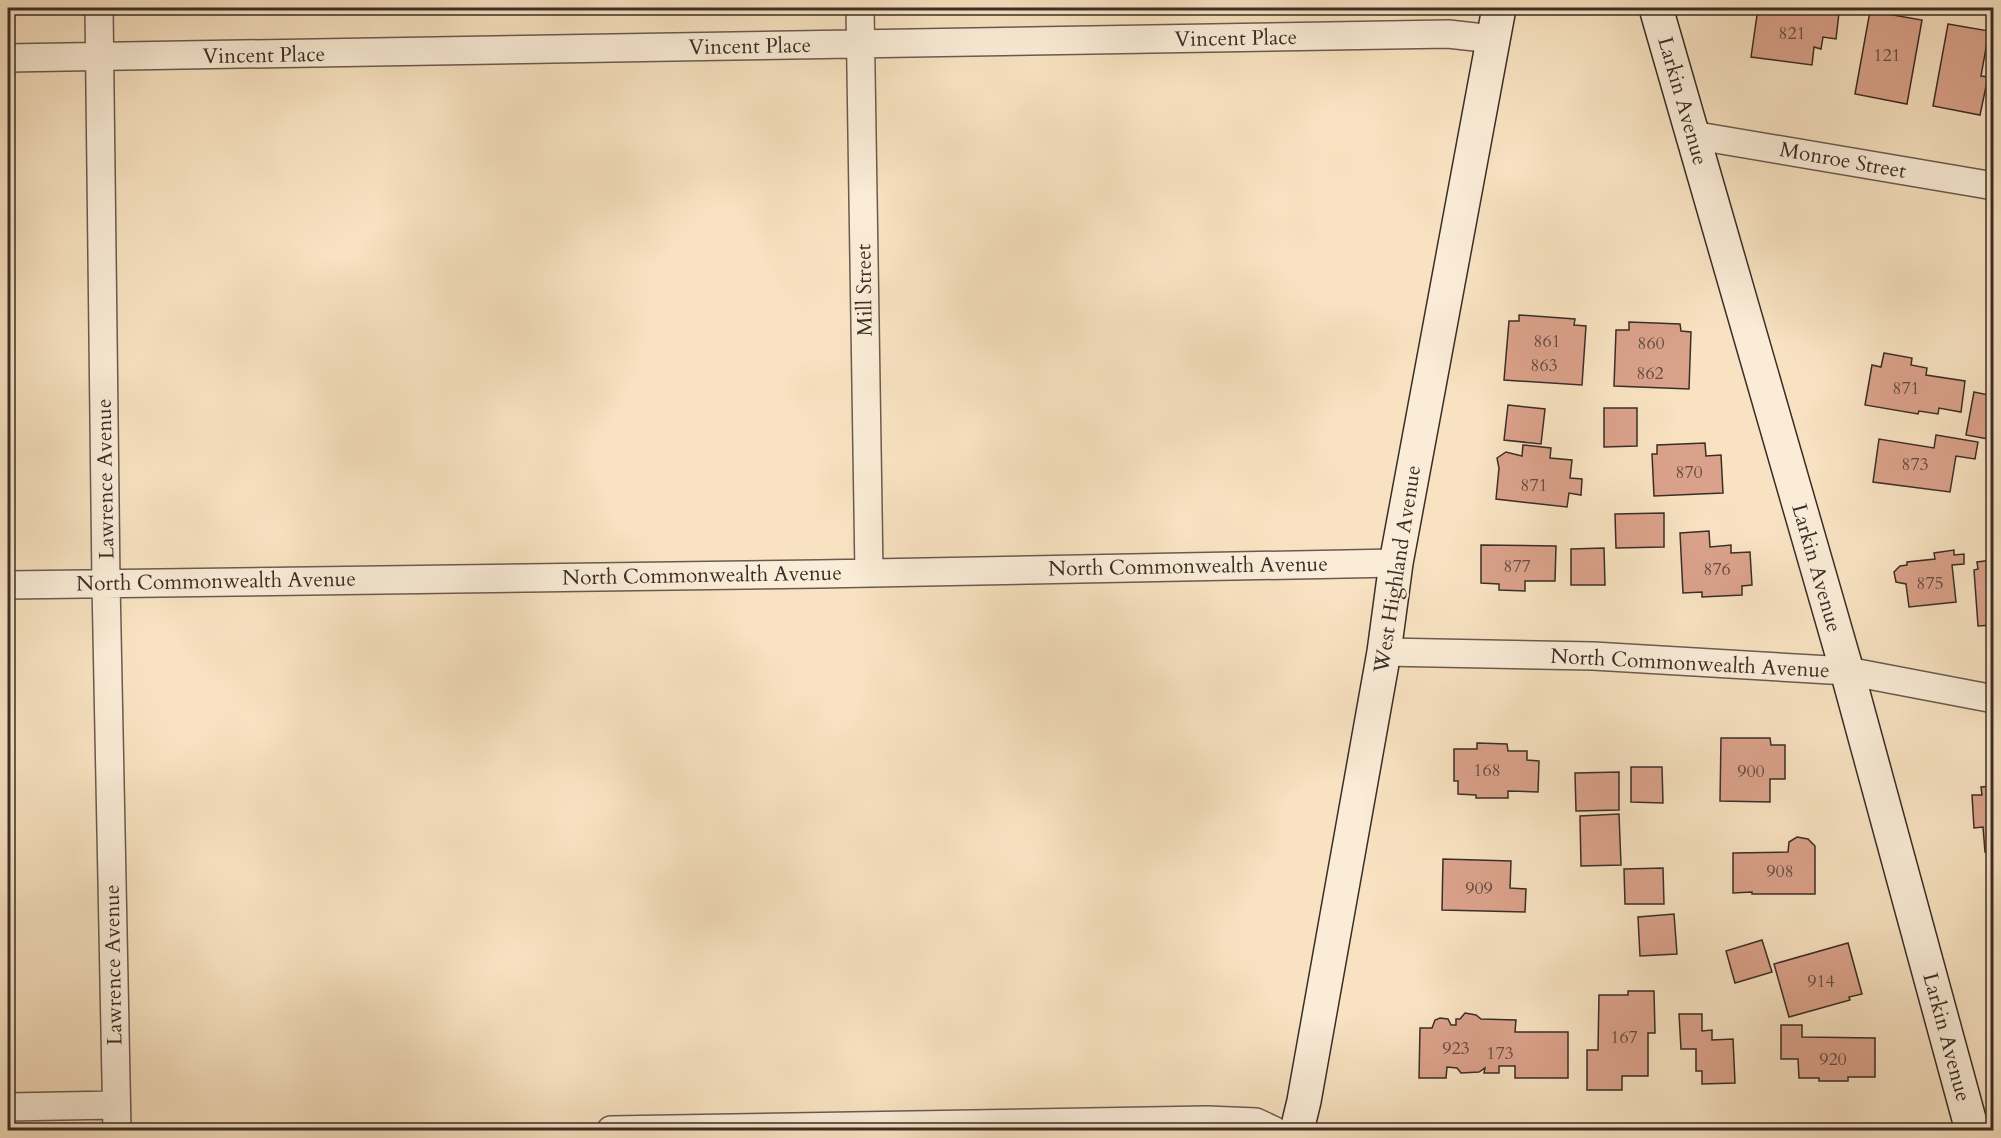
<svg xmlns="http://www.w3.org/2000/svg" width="2001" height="1138" font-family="Cardo,serif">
  <rect width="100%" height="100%" fill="#f8e2c1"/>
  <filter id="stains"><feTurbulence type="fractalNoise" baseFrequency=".00333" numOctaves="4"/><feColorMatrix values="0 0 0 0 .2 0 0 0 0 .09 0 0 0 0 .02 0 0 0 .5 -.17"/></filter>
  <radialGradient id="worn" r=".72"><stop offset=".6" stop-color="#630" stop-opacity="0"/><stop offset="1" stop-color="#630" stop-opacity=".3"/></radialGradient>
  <path fill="#dba28b" stroke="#3a2e28" stroke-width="1.5" d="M1758 8H1805L1839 13 1836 39 1823 37 1821 49 1814 47 1812 65 1751 57Z
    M1870 11 1922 20 1907 104 1855 94Z
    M1948 24 1989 31 1981 76 1988 77 1980 115 1933 106Z
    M1519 315 1575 319 1574 325 1586 326 1582 385 1504 380 1509 321H1519Z
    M1629 322 1680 324 1681 331 1691 332 1689 389 1614 386 1616 330H1629Z
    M1884 353 1912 358 1911 365 1927 368 1926 375 1965 381 1961 412 1939 408 1938 414 1919 411 1918 414 1865 405 1872 365 1881 367Z
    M1974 392 1994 396V440L1966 435Z
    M1508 405 1545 409 1541 444 1504 440Z
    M1604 408H1637V446L1604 447Z
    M1936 435 1978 442 1975 459 1956 456 1950 492 1873 482 1879 439 1934 448Z
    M1705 443 1706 456 1721 455 1723 493 1654 496 1652 454H1657V445Z
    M1523 445 1551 448 1550 458 1572 460 1570 478 1582 479 1581 495 1569 493 1567 507 1496 499 1499 468 1497 458 1506 452 1522 456Z
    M1664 513V547L1616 548 1615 514Z
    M1709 531 1710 547 1731 545V553L1750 552 1752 585 1742 586V595L1702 597V592L1683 593 1680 533Z
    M1481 545 1556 546 1555 581H1525V591L1499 590V584L1481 583Z
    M1604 548 1605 585H1571V549Z
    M1954 550V555L1964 554V564L1952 565 1956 602 1909 607 1906 584 1896 582 1894 572 1900 566 1907 565V562L1935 559 1934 553Z
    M1993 560 1994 625 1978 626 1974 570 1978 569 1977 562Z
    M1721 738H1770L1771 745H1785V779H1770V802L1720 801Z
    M1477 743 1507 744 1508 751H1527V760L1539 761 1538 792 1508 791V798H1476V795L1458 794V781H1454V749H1477Z
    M1631 767H1662L1663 803 1631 802Z
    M1619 772V810L1576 811 1575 773Z
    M1994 786V851L1985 852 1983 827 1974 828 1972 795H1982L1981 787Z
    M1619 814 1621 865 1581 866 1580 816Z
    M1797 837 1808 839 1815 846V894H1752V892L1733 893V853L1788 852 1789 842Z
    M1443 859 1511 861 1510 888 1526 889 1525 912 1442 910Z
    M1663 868 1664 904H1625L1624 869Z
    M1674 914 1677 954 1640 956 1638 917Z
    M1762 940 1772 972 1735 983 1726 951Z
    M1848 943 1862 994 1849 997 1850 1000 1789 1017 1774 964Z
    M1628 991H1654L1655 1033H1648V1076H1622V1090H1587V1050H1598L1599 995H1628Z
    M1465 1013 1476 1015 1481 1019 1516 1020 1515 1032H1568V1078H1515V1066H1499V1073H1484L1485 1068 1479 1072 1461 1073 1457 1068 1447 1067 1446 1078H1419L1420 1028H1432L1435 1020 1440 1018 1448 1019 1451 1025H1456V1019H1460Z
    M1679 1014H1702V1031L1712 1030V1040L1733 1039 1735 1083 1702 1084V1071H1696V1049H1681Z
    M1781 1025H1802V1037L1875 1038V1077H1848V1081H1819V1078H1799L1798 1059H1781Z"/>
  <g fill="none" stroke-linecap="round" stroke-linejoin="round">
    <g stroke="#6a5b4e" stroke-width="30">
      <path id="street" d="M99 8 106 583 117 1130
        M860 8 869 573
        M8 58 1448 34 1493 39
        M1692 135 1994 186
        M8 585 819 574 1396 563
        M1384 652 1593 656 1847 671 1994 699
        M8 1107 115 1105
        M611 1130 1207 1120 1256 1122 1273 1130"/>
    </g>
    <g stroke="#3a2e28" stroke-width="36">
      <path id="secondary" d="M1656 8 1847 671 1972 1130
        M1297 1130 1304 1101 1384 652 1396 563 1499 8"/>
    </g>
    <use href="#street" stroke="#faecd7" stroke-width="27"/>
    <use href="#secondary" stroke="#faecd7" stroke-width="33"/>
  </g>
  <g text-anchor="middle" stroke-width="4.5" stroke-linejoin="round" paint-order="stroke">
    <g font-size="18" fill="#624b41">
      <text x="1792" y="39">821</text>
      <text x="1887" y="61">121</text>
      <text x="1547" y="347">861</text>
      <text x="1651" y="349">860</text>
      <text x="1544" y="371">863</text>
      <text x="1650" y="379">862</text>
      <text x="1906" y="394">871</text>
      <text x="1915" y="470">873</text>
      <text x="1689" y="478">870</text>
      <text x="1534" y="491">871</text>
      <text x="1517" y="572">877</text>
      <text x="1717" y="575">876</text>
      <text x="1930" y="589">875</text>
      <text x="1487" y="776">168</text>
      <text x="1751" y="777">900</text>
      <text x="1780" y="877">908</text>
      <text x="1479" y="894">909</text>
      <text x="1821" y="987">914</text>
      <text x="1624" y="1043">167</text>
      <text x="1456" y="1054">923</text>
      <text x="1500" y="1059">173</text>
      <text x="1833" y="1065">920</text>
    </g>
    <g font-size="21" fill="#3a2e28" stroke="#faecd7">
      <text transform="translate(1236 38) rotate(-1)" y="7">Vincent Place</text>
      <text transform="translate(750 46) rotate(-1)" y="7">Vincent Place</text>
      <text transform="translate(264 55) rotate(-1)" y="7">Vincent Place</text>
      <text transform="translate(1683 101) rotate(74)" y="7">Larkin Avenue</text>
      <text transform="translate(1843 160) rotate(10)" y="7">Monroe Street</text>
      <text transform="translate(864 290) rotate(-91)" y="7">Mill Street</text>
      <text transform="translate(105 479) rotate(-91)" y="7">Lawrence Avenue</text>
      <text transform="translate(1188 566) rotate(-1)" y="7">North Commonwealth Avenue</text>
      <text transform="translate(1817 568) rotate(74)" y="7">Larkin Avenue</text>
      <text transform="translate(1397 569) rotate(-81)" y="7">West Highland Avenue</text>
      <text transform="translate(702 575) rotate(-1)" y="7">North Commonwealth Avenue</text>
      <text transform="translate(216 581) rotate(-1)" y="7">North Commonwealth Avenue</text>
      <text transform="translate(1690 663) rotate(3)" y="7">North Commonwealth Avenue</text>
      <text transform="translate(113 965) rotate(-91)" y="7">Lawrence Avenue</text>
      <text transform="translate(1947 1037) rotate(75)" y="7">Larkin Avenue</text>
    </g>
  </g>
  <rect width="2001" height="1138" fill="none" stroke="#f8e2c1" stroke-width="30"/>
  <rect x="9" y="9" width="1983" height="1120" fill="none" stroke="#3a2e28" stroke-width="3"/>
  <rect x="15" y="15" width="1971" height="1108" fill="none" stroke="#3a2e28" stroke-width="1.5"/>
  <rect width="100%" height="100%" filter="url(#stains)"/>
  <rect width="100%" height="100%" fill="url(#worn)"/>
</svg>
